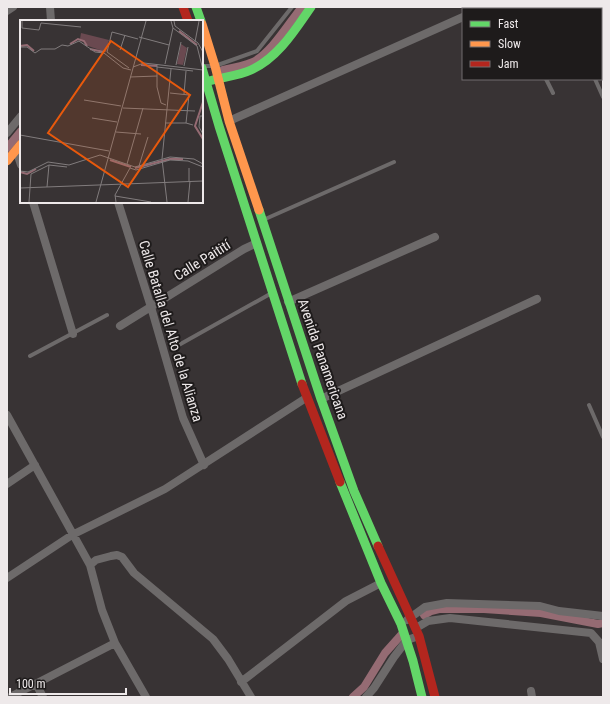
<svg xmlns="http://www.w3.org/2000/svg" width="610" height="704" font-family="'Roboto Condensed',sans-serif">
  <rect width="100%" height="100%" fill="#383334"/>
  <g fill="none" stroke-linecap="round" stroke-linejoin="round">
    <path stroke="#956b73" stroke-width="8" d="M223 70C233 68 243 66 253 62 272 52 288 24 302 7
      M7 148 21 131
      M424 615 431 611 439 609H484L541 613 598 624 603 623
      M353 697 364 687 385 653 402 634"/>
    <path stroke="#6d6a6a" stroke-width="4" d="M511 7 512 9
      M562 7 563 9
      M202 66H215L257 51 292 7
      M546 79 553 93
      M595 79 603 97
      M263 220 394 162
      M177 346 270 294
      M30 356 107 315
      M589 405 603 437"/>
    <path stroke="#6d6a6a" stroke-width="8" d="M50 7 51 21
      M481 9 486 7
      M7 11 13 7
      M229 121 463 17
      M7 133 21 116
      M16 150 21 165
      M33 202 73 334
      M118 202 151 307 183 418 204 465
      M288 302 435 237
      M120 326 244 249 257 243
      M321 399 537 299
      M7 415 90 565 102 610 115 643 146 697
      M7 484 35 465
      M90 565 96 560 111 556 117 555 122 557 134 573 213 639 228 659 251 697
      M7 578 72 535 165 489 306 398
      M407 620 425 607 447 603 540 606 559 611 603 616
      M416 628 428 621 450 618 591 633 599 642 603 659
      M241 682 346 601 381 583
      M36 684 43 697
      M531 691 532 697
      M10 697 115 643
      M366 697 374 688 394 657 407 640 419 636"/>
    <path stroke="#63d668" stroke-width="9" d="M196 7 201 21
      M202 68 219 126 302 384
      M209 81C223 77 238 76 251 70 278 58 295 30 311 7
      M259 210 321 399 354 491 378 546
      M340 482 381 583 401 624 413 661 422 697"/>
    <path stroke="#ff974d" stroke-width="9" d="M202 24 215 66 229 121 259 210
      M7 161 21 144"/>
    <path stroke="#b3261e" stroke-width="9" d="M183 7 188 21
      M302 384 340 482
      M378 546 419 636 435 697"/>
  </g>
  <g text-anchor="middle" stroke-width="4" stroke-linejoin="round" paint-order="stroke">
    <g font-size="14" fill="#eee9ea" stroke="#1e1b1b">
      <text transform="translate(202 260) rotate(-32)" y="5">Calle Paitití</text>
      <text transform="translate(171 331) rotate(73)" y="5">Calle Batalla del Alto de la Alianza</text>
      <text transform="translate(323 359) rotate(71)" y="5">Avenida Panamericana</text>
    </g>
  </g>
  <g transform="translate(20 20)">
    <rect width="183" height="183" fill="#383334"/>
    <path d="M61 13 89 20 86 32 68 26 60 19ZM161 24 167 28 163 45 157 44Z" fill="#6a4950"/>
    <path fill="none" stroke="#956b73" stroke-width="2" d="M159 11 177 25M50 24 58 19 64 21 67 26M0 26 7 25 14 31M70 29 84 32M121 45 137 46M183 82 175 106 183 119M90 140 111 147M115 148 150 139H163M0 152 7 154 16 149"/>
    <path fill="none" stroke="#817c7d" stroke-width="1" d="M2 1V8L19 10 21 3 61 7M151 1 153 8 177 26 183 50M154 1 155 6 178 23 183 32M119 17 149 25M175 22 179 1M0 27H7L15 33 21 29H35L42 25 48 26 59 21 75 32 84 33 103 48 111 50M100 30 105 15M145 44 153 8M137 45V67L141 83 146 85M156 45 161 22M164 46 168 27M113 47 124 43 183 50M137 47 173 51M109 48 87 32 92 12 118 19M110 57 137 56M150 73 169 75 166 103M164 74 166 51M64 80 101 86M103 88 175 91M183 96H180L179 107 183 114M72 98 97 102M145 103H166L173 105M96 112 121 114M0 115 89 131M107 144 123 88M119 146 128 117M169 148V161M0 151 8 152 28 142 49 145 80 135 115 147 150 137 174 139 183 144M11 154 29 145 47 147M27 167 29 145M0 168 183 161M95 176 131 182M9 182 11 154M76 182 126 1M96 182 95 175 110 148 116 150 150 140 168 141 183 147M147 182 142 139 151 49M168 182 170 161"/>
    <path fill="#e8590c" fill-opacity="0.15" stroke="#e8590c" stroke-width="2" d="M91 21 170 75 108 167 28 113Z"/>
    <rect width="183" height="183" fill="none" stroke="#eee9ea" stroke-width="2"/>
  </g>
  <rect width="610" height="704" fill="none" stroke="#eee9ea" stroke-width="16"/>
  <rect x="462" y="8" width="140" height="72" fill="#1e1b1b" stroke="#716d6e"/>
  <rect x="470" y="21" width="20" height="6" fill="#63d668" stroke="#716d6e"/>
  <text x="498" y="28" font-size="12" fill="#eee9ea">Fast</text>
  <rect x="470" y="41" width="20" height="6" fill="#ff974d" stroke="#716d6e"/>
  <text x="498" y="48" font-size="12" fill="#eee9ea">Slow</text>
  <rect x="470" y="61" width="20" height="6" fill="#b3261e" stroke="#716d6e"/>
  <text x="498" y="68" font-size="12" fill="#eee9ea">Jam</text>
  <path d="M10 688v6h116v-6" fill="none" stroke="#eee9ea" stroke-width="2"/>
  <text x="16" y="688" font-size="12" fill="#eee9ea" stroke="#1e1b1b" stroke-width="3" paint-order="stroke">100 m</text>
</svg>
